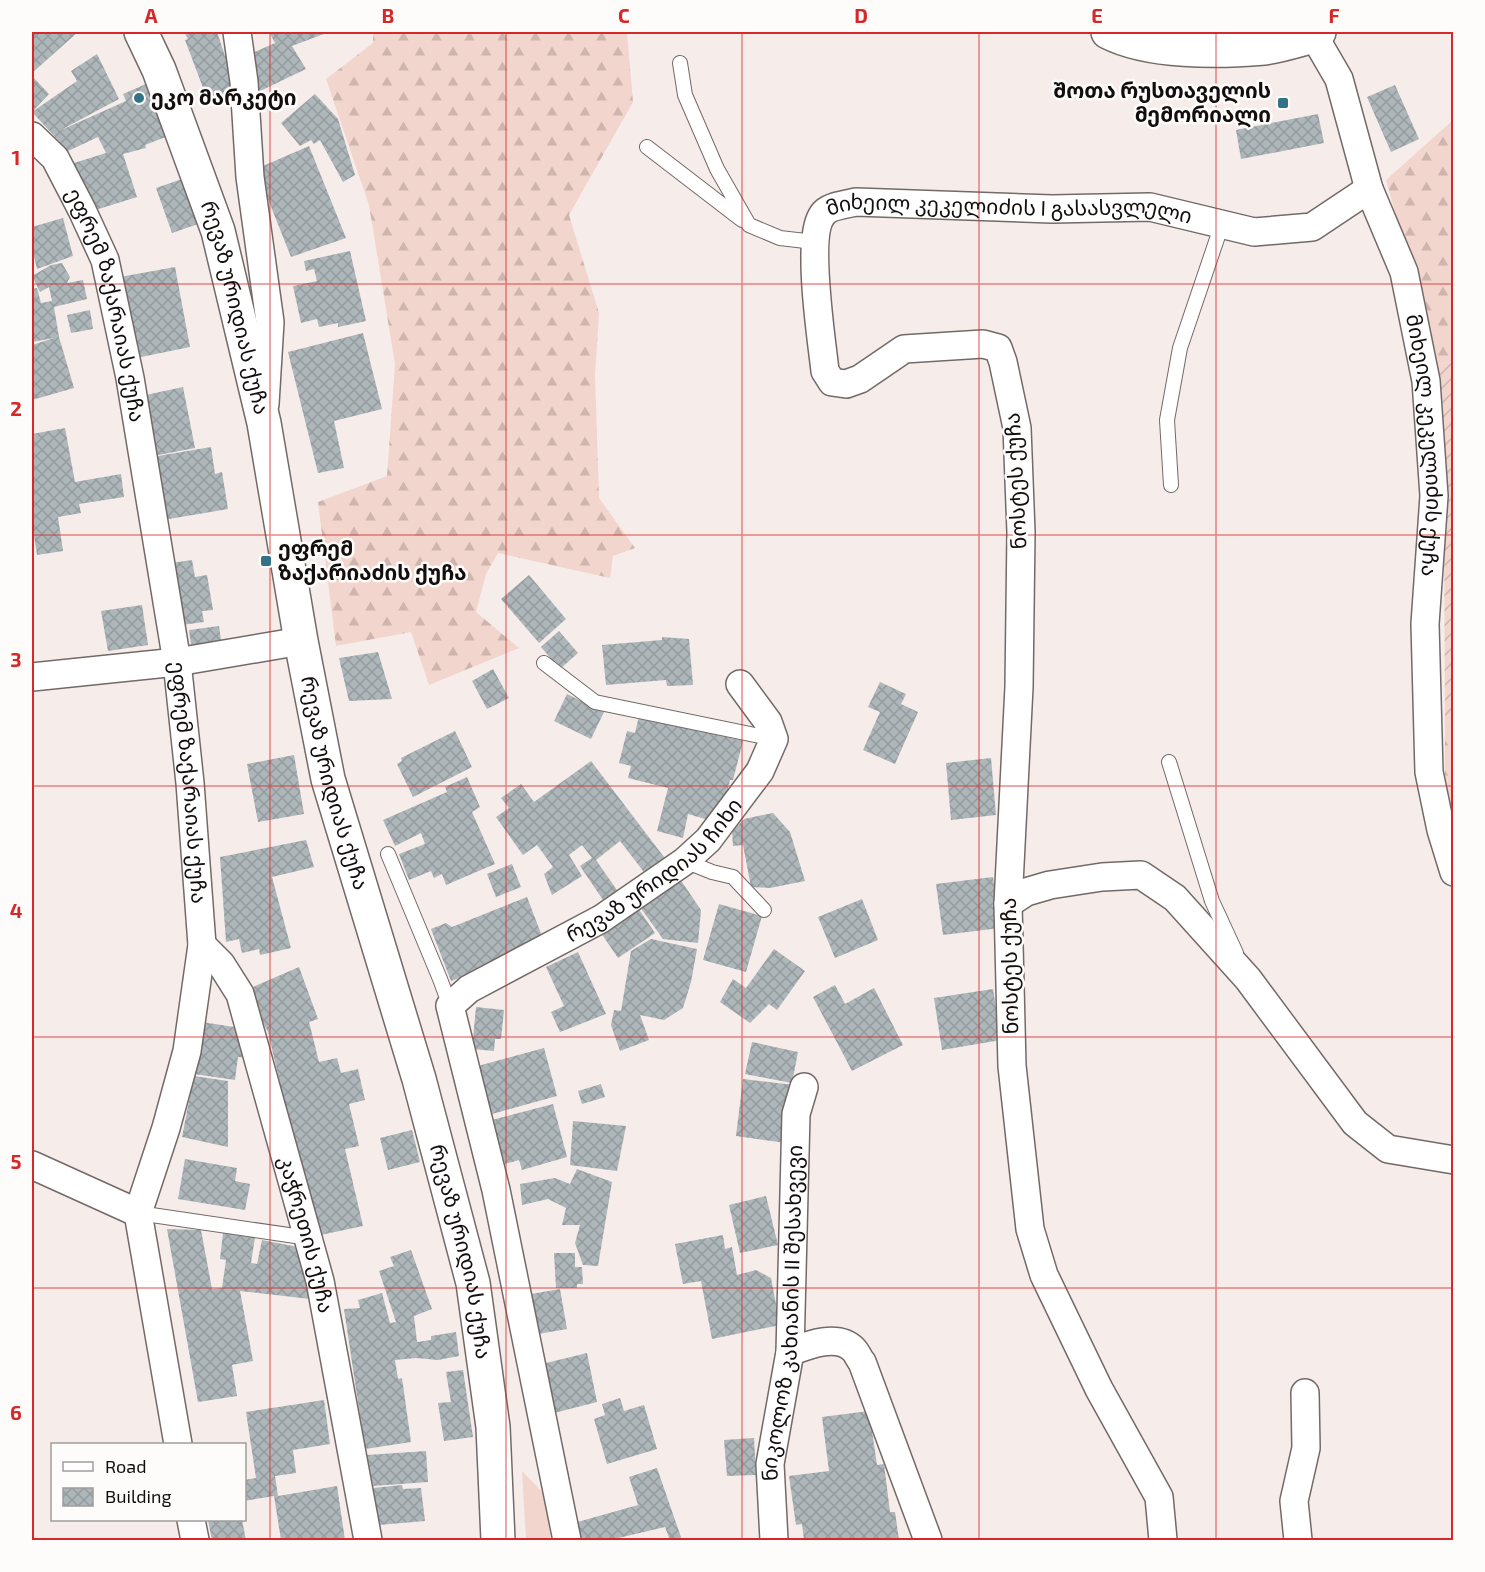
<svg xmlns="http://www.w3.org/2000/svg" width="1485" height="1572" font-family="'Exo 2','Noto Sans Georgian',sans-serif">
  <defs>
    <pattern id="forest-firs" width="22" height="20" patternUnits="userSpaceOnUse" patternTransform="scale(1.5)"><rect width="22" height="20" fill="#f2d5cd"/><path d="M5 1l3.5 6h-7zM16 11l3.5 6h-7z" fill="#ceb6af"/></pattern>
    <pattern id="garden-furrows" width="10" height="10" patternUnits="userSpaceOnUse" patternTransform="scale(1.5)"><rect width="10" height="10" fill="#f2d5cd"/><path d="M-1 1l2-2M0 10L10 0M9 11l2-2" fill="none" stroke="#ceb6af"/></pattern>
    <pattern id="building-cross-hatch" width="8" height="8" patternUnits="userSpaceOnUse" patternTransform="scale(1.5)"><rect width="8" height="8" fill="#adb6b9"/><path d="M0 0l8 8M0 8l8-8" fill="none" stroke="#949b9e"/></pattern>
  </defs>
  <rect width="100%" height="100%" fill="#f6edea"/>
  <path fill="#f2d5cd" d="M522 1471 545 1495 551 1540H526Z"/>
  <path fill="url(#forest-firs)" d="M373 32H627L633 102 569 215 599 313 595 375 599 498 635 548 613 556 610 578 498 553 486 574 476 612 519 648 429 685 411 632 336 646 318 502 387 476 395 364 369 205 326 79 373 43Z
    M1453 120V362L1437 364 1386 180Z
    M1453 721V815L1445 777V722Z"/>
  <path fill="url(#garden-furrows)" d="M1453 362 1454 721 1445 722 1444 533 1437 364Z"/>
  <path fill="url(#building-cross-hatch)" d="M32 32H78L32 73Z
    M184 32H217L225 56 229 55 235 96 208 101 185 40 188 39Z
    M269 32H329L292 46 306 69 256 93 250 54 275 43Z
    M97 54 119 99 59 131 126 101 123 94 146 84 168 136 145 145 146 148 123 154 137 197 89 212 74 163 106 153 98 137 68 151 32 112 77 81 71 71Z
    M32 76 49 94 32 112Z
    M1395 85 1419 139 1391 152 1367 97Z
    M315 94 338 119 355 175 343 182 320 140 314 144 311 140 300 146 281 123Z
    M1318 114 1324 143 1241 159 1236 130Z
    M309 146 346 238 291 257 256 169Z
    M182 179 198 224 172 233 156 188Z
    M63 218 73 256 37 269 32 249V227Z
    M350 251 366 321 338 327V323L319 327 317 319 301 323 293 286 317 281 314 269 306 271 304 261Z
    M62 263 70 277 67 283 83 280 87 299 54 307 59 337 74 388 32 400V345L54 338 32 342V289L37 288 41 303 52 301 49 287 40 292 32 276 51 265Z
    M175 267 190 347 136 358 120 277Z
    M90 310 93 329 71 333 67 315Z
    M363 333 382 409 334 421 344 468 318 473 288 352Z
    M183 387 195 448 153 456 141 396Z
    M65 428 75 482 121 474 124 497 79 504 81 513 58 517 63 551 37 555 32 523V434Z
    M211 447 215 474 222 472 228 509 163 520 152 457Z
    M192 560 195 577 207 575 213 610 202 611 204 622 182 625 172 563Z
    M529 575 566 619 539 643 501 599Z
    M142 605 148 645 108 651 101 611Z
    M219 626 222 647 192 652 189 630Z
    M559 631 578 653 560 669 541 647Z
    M662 637 689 639 693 685 667 686 666 680 606 685 602 645 662 640Z
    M378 652 392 699 349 701 339 658Z
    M493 669 509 698 487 709 472 681Z
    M880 682 906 694 901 704 918 712 895 764 863 750 880 712 868 707Z
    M567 694 604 712 591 739 554 721Z
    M639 716 743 741 733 780H730L724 804 712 821 688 814 683 838 657 831 668 788 628 778 631 766 619 763 627 731 635 733Z
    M455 731 472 767 413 797 397 764 402 761 401 758Z
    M294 755 304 814 258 822 247 764Z
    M991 758 996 815 951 820 946 763Z
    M591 761 667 861 647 876 620 841 596 860 619 893 605 903 580 866 592 858 582 845 569 855 582 876 552 895 544 874 553 867 537 845 523 855 496 817 509 808 501 798 521 784 534 802Z
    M467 777 480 807 472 812 495 864 446 885 442 874 434 878 431 871 409 880 399 854 425 844 421 833 395 846 383 820 447 792 445 787Z
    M773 813 790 832 805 881 770 888 751 887 743 845 733 846 732 831 744 819Z
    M306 840 314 867 272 877 291 948 260 955 259 949 242 953 239 939 226 942 220 857Z
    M512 864 521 887 496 897 487 874Z
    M993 877 1000 928 943 935 936 884Z
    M680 879 701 910 698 943 663 939 640 907Z
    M527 897 545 944 451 981 431 929 446 923 452 927Z
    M862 899 878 940 835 958 818 917Z
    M719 904 762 916 746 972 703 960Z
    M638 908 655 933 618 958 601 933Z
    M651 939 697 949 691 982 683 1008 664 1020 640 1015 649 1040 620 1051 611 1025 614 1010 621 1011 631 951Z
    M774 949 805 971 777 1010 769 1004 750 1023 720 1002 733 979 746 988Z
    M578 952 606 1014 560 1032 551 1012 564 1006 546 967Z
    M299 967 318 1019 309 1022 319 1062 337 1058 341 1073 358 1069 365 1100 349 1104 359 1146 345 1149 363 1226 316 1236 268 1032 246 990Z
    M835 985 845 1004 874 988 903 1045 852 1071 813 997Z
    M993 989 1001 1040 942 1050 934 998Z
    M476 1007 504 1010 501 1039H495L494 1051 472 1049Z
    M202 1022 247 1029 254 1058 238 1057 235 1080 194 1074Z
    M752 1042 798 1052 792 1083 745 1074Z
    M544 1048 557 1096 492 1114 478 1066Z
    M194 1076 228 1081V1147L182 1137Z
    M743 1079 794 1085 786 1143 736 1136Z
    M601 1084 605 1097 582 1104 578 1091Z
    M553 1104 567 1157 522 1170 519 1160 505 1164 492 1120Z
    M573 1121 626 1126 617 1171 570 1165Z
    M412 1130 420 1162 388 1170 380 1138Z
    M185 1159 237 1168 235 1181 250 1184 245 1210 178 1199Z
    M577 1169 612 1182 598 1266 583 1265 575 1243 580 1225H562L566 1208 548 1199 522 1205 520 1184 555 1178 570 1184Z
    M766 1196 778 1245 740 1253 729 1205Z
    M167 1229 201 1230 212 1289 222 1288 226 1260 220 1259 223 1233 255 1237 251 1263 257 1264 262 1240 298 1247 310 1299 240 1291 253 1361 232 1365 237 1396 198 1402Z
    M723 1235 725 1249 732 1247 737 1275 756 1270 771 1278 780 1325 712 1339 701 1281 683 1284 675 1244Z
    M411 1250 432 1309 414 1316 417 1342 431 1340V1336L456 1332 459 1356 438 1360 416 1358 395 1360 398 1379 402 1378 411 1442 365 1449 344 1309 360 1308 358 1300 382 1293 390 1323 396 1322 379 1271 394 1266 390 1257Z
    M554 1253H575V1267H582L583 1284H577V1288H556Z
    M560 1289 567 1329 538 1334 531 1294Z
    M587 1353 597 1402 554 1413 542 1364Z
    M463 1370 473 1437 444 1441 438 1403 451 1402 446 1372Z
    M620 1398 624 1411 644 1405 657 1449 607 1464 594 1419 605 1415 602 1404Z
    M324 1400 330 1444 293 1450 296 1473 275 1476 278 1496 337 1486 345 1540H281L274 1496 244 1501V1480L256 1478 246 1412Z
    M869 1411 877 1465 884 1464 890 1512H895L899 1540H804L802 1524 796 1525 789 1476 829 1471 822 1417Z
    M754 1438 756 1475 727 1476 724 1440Z
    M426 1451 428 1482 373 1486 367 1455Z
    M657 1468 682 1540H670L665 1527 610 1540H577L574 1523 638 1505 629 1477Z
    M402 1485 403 1489 421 1488 425 1521 379 1525 373 1488Z
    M208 1520H242L246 1540H212Z"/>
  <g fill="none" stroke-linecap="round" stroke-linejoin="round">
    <g stroke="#736a68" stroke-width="16">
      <path id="service" d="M680 63 685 95 717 169 749 225 780 238 814 242
        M647 147 742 220
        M1171 485 1167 420 1180 348 1222 224
        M544 663 595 702 774 739
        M1169 762 1212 901 1236 953
        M388 854 440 979 450 1006
        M685 861 712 872 733 877 764 910
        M138 1213 309 1238"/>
    </g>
    <g stroke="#736a68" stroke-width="30">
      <g id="minor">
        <path d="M237 32 244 82 250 177 270 322 265 404"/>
        <path id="s1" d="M1314 36 1339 79 1369 189 1404 272 1426 381 1434 496 1425 624 1429 772 1441 830 1454 872"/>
        <path id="s2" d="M32 136 55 158 82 210 105 260 130 378 177 662 190 783 202 945 187 1051 166 1128 138 1213 178 1444"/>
        <path d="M32 677 177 662 301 641"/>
        <path d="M1008 904 1026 892 1050 885 1102 877 1141 875 1175 898 1248 979 1355 1123 1388 1149 1454 1160"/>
        <path id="s3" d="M202 945 221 964 240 994 320 1281 368 1540"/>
        <path d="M32 1165 138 1213"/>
        <path d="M790 1352C808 1345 838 1333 854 1350 857 1353 859 1359 862 1362L928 1540"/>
        <path d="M191 1520 195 1540"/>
        <path id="s4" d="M567 1540 496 1190 450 1006 469 989 601 919 685 861 708 840 760 771 774 739 768 722 740 684"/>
        <path id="s5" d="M774 1540 770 1464 790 1352 796 1114 804 1087"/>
        <path id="s6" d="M1163 1540 1159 1497 1099 1389 1044 1275 1030 1229 1012 1066 1008 904 1019 687 1021 532 1017 428 1003 362 998 348 983 344 904 349 860 379 846 384 832 382 825 371C822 342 804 230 825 212 831 206 847 204 856 202L1052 209 1150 207 1254 232 1312 227 1369 189"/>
        <path d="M1298 1540 1294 1501 1306 1448 1305 1393"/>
      </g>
    </g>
    <g stroke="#736a68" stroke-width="36">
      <g id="tertiary">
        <path id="s7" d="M141 32 159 70 218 231 264 423 301 641 328 779 419 1079 473 1283 493 1427 498 1540"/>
      </g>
    </g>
    <g stroke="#736a68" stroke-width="36">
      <path id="secondary" d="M1108 32C1149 53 1218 52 1264 48 1281 46 1298 40 1314 36L1319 32"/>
    </g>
    <use href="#service" stroke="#fff" stroke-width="14"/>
    <use href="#minor" stroke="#fff" stroke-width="27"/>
    <use href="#tertiary" stroke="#fff" stroke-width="33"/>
    <use href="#secondary" stroke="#fff" stroke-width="33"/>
  </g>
  <path fill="none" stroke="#d62828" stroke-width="1.5" stroke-opacity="0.55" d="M270 32V1540M506 32V1540M742 32V1540M979 32V1540M1216 32V1540M32 284H1454M32 535H1454M32 786H1454M32 1037H1454M32 1288H1454"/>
  <g fill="#337287" stroke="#fefcfb" stroke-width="2">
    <circle cx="139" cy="98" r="6"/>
    <rect x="1277" y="97" width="12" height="12" rx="3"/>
    <rect x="260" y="555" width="12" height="12" rx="3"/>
  </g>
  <g text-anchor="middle" stroke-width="5" stroke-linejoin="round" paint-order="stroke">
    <g font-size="21" font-weight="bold" fill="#110e0d" stroke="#fefcfb" text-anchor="start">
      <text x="1271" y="98" text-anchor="end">შოთა რუსთაველის<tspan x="1271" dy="24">მემორიალი</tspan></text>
      <text x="151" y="105">ეკო მარკეტი</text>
      <text x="278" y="556">ეფრემ<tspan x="278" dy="24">ზაქარიაძის ქუჩა</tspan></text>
    </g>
    <g font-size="21" fill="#110e0d" stroke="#fefcfb">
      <text dy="7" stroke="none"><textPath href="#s6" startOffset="1764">მიხეილ კეკელიძის I გასასვლელი</textPath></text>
      <text dy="7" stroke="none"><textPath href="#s2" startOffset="189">ეფრემ ზაქარაიას ქუჩა</textPath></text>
      <text dy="7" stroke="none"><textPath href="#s7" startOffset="292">რევაზ ურიდიას ქუჩა</textPath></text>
      <text dy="7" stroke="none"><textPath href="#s1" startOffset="429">მიხეილ კეკელიძის ქუჩა</textPath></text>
      <text transform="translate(1016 481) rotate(-93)" y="7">ნოსტეს ქუჩა</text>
      <text dy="7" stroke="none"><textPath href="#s2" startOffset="675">ეფრემ ზაქარაიას ქუჩა</textPath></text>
      <text dy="7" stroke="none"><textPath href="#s7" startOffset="778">რევაზ ურიდიას ქუჩა</textPath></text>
      <text dy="7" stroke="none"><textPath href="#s4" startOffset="794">რევაზ ურიდიას ჩიხი</textPath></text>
      <text transform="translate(1010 966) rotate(-91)" y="7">ნოსტეს ქუჩა</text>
      <text dy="7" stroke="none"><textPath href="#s3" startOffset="312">კაჭრეთის ქუჩა</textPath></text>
      <text dy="7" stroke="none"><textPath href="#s7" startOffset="1264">რევაზ ურიდიას ქუჩა</textPath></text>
      <text dy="7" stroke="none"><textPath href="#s5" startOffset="228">ნიკოლოზ კახიანის II შესახვევი</textPath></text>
    </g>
  </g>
  <rect width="1485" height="1572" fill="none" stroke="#fefcfb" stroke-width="66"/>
  <rect x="51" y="1443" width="195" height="78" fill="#fefcfb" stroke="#9f9d9c" stroke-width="1.5"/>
  <rect x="63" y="1462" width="30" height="9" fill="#ffffff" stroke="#9f9d9c" stroke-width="1.5"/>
  <text x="105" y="1473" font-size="18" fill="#110e0d">Road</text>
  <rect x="63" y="1488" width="30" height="18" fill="url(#building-cross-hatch)" stroke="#9f9d9c" stroke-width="1.5"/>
  <text x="105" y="1503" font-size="18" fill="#110e0d">Building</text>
  <rect x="33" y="33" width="1419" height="1506" fill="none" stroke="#d62828" stroke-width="2"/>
  <g font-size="20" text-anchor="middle" font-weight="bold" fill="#d62828">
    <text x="151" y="23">A</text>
    <text x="388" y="23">B</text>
    <text x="624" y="23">C</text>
    <text x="861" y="23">D</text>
    <text x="1097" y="23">E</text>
    <text x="1334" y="23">F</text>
    <text x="16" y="165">1</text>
    <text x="16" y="416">2</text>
    <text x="16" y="667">3</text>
    <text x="16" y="918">4</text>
    <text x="16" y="1169">5</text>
    <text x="16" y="1420">6</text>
  </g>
</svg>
